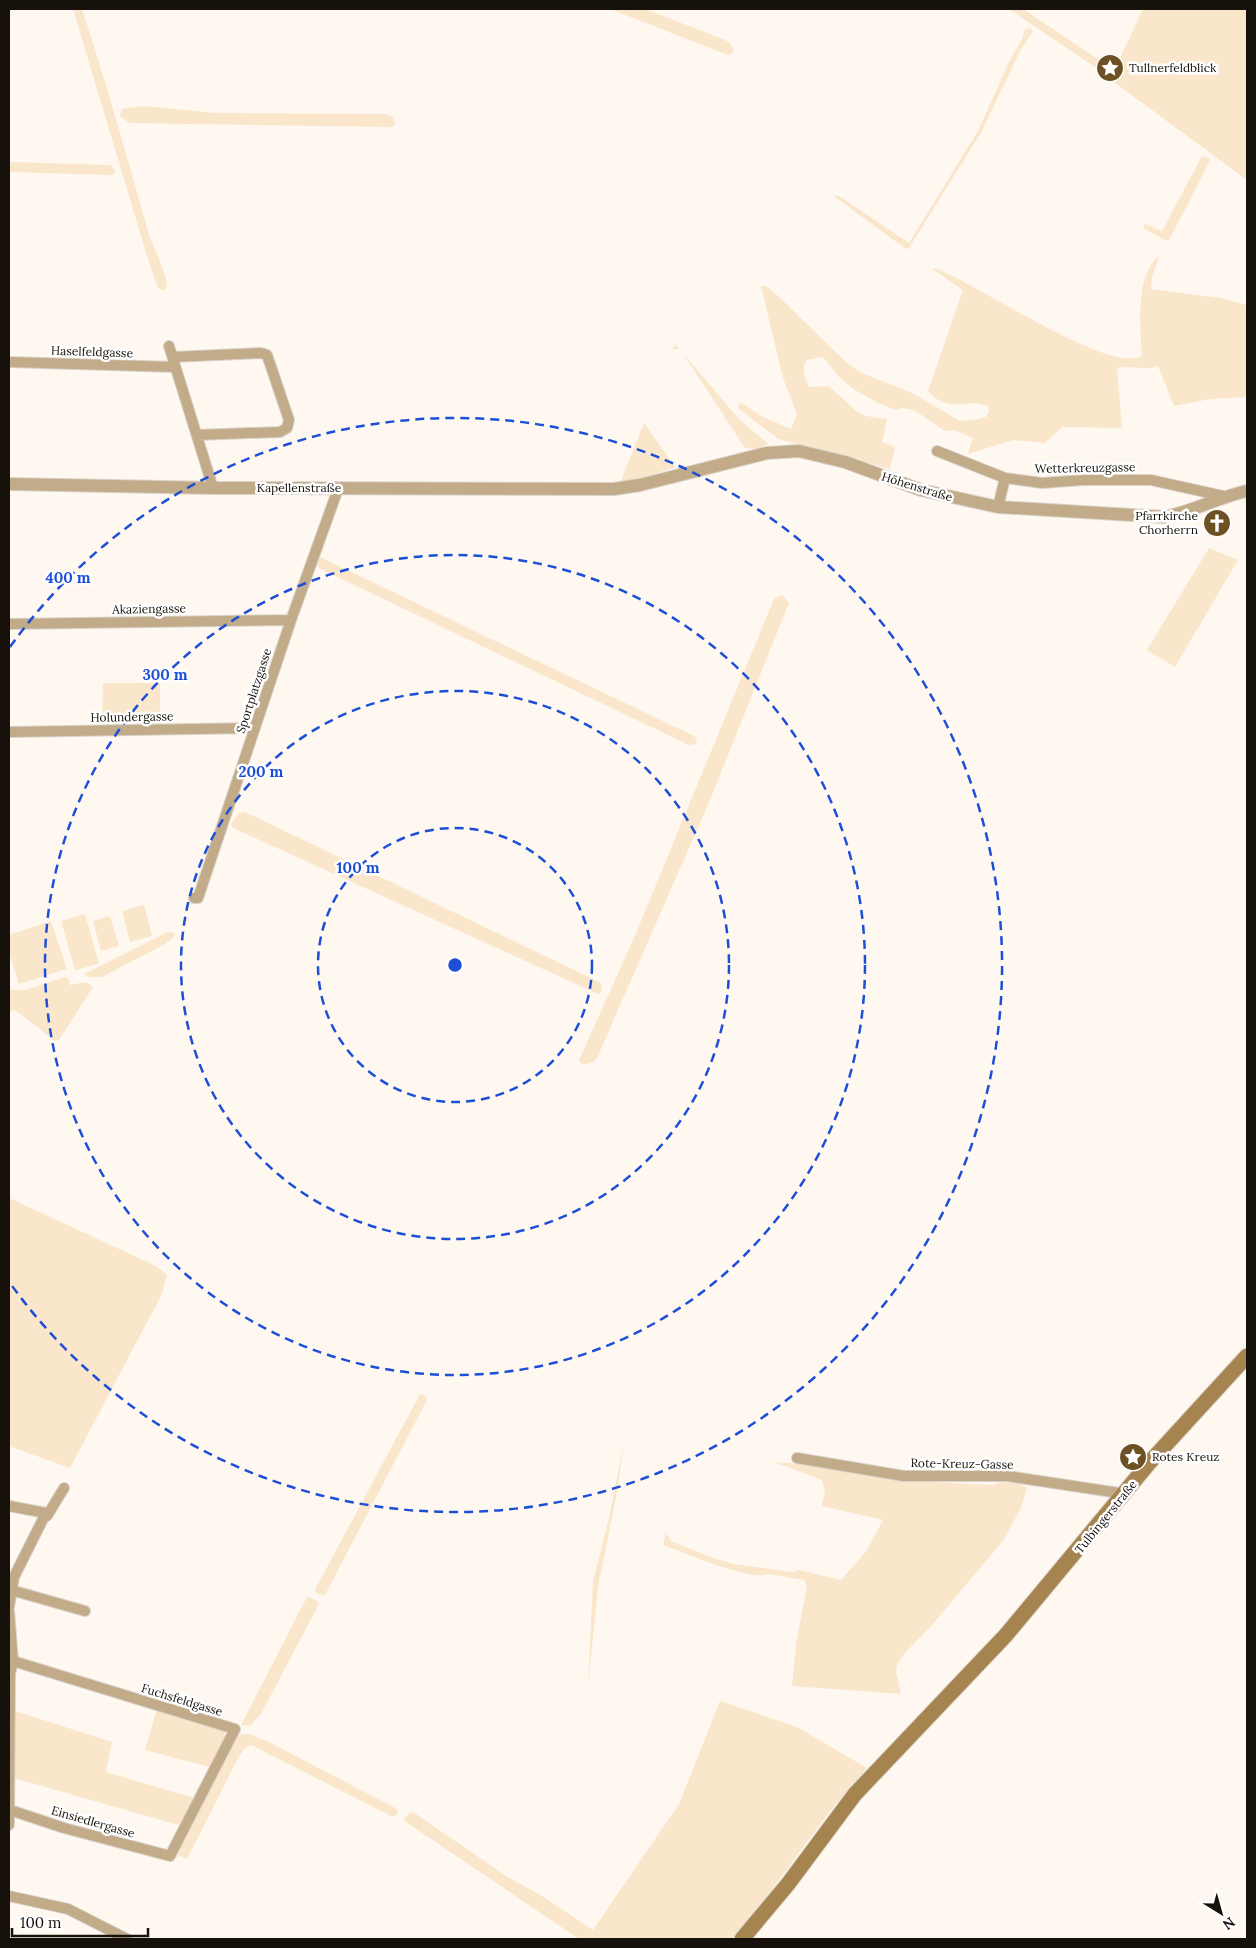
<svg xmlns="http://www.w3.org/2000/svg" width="1256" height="1948" font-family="Lora,serif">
  <rect width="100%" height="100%" fill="#fef8f0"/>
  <path fill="#fae6ca" d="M73 9H82C106 82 127 157 148 231 153 248 167 272 167 288L162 291 157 286 148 259Z
    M610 9H645L725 40 730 43 734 52 728 55Z
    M1009 9H1023L1105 64V67H1095Z
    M1143 9H1247V180L1107 77 1119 60Z
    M1029 28 1033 31 1020 51 982 131 909 248 906 249 835 197 836 195 842 198 909 243 978 131 1010 60 1022 39 1025 29 1027 30Z
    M143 106 216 113 384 114 392 116 396 123 392 127 129 123 120 116 122 109Z
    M1202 156 1209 158 1210 161 1169 240H1165L1143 228 1145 224 1162 231Z
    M9 162 111 165 115 171 114 174 110 175 9 172Z
    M1160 255 1152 277 1151 289 1220 298 1247 305V397L1210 399 1174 406 1158 366C1145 371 1130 365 1117 368L1122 428 1062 427 1045 443 1013 440 968 454 973 438 954 430 945 431 914 410 901 408 895 410 876 402 855 390 840 378 823 357 807 360C800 369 805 378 809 387L829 386 857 412 866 416 887 419 882 442 895 447 890 469 778 439 738 408 740 402 761 416 791 429 797 414 783 378 761 286H766L777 295 848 364 864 374 912 393 960 421 978 419 986 417 989 412 988 406C965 397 949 415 928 391L963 290 934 270V268C974 281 1108 375 1142 356 1140 328 1135 274 1160 255Z
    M675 344 739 419 768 444 757 449 745 448 680 349H672Z
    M644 423 675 467 631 482 620 483Z
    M1209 548 1238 560 1175 667 1147 650Z
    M320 557 694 736 697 739 696 744 689 745 327 572 318 567 317 561Z
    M782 595 789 603 710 800 597 1058 594 1062 583 1065 579 1060 634 938 774 599Z
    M103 683H160V725H102Z
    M245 812 601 983 602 991 598 994 233 828 231 824 238 814Z
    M144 905 152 936 130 942 122 911Z
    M85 914 99 964 75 970 61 921Z
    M110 916 119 946 101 951 93 921Z
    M51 921 67 969 19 984 9 952V935Z
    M168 932 174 933 175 936 165 944 102 977H88L84 974Z
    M65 977 70 980 69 985 86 982 93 987 59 1040 55 1041 14 1009 9 1013V990H25Z
    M9 1198 156 1266 167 1275 162 1294 70 1468 9 1446Z
    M420 1394 425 1396 427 1400 326 1593 323 1595 317 1594 315 1591 317 1586Z
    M624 1442 617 1492 598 1587 588 1687 593 1581 609 1518Z
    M774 1462 809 1464 909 1481 995 1485 999 1482 1018 1483 1027 1488 1021 1508 1003 1541 932 1625 904 1654 897 1664 896 1672 901 1694 792 1686 796 1645 807 1586 804 1580 768 1574C752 1582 683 1552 663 1545L666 1533 671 1541 713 1558 734 1564 792 1572 799 1570 841 1580 867 1550 883 1520 822 1506 825 1491 822 1480Z
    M307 1597 316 1600 319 1604 261 1714 250 1726 241 1725Z
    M720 1701 797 1727 867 1768C818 1821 780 1884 732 1939H579L403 1820 411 1812 416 1814 509 1878 539 1894 593 1930 679 1804Z
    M157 1709 224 1730 226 1736 209 1767 145 1750Z
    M15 1711 112 1742 106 1772 194 1798 182 1826 14 1778Z
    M239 1734H249L267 1741 397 1809 398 1813 393 1817 251 1745 244 1749 237 1760 187 1859 176 1854 236 1736Z"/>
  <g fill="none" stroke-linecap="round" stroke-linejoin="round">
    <g stroke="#d9d3cb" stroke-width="12">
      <path id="minor" d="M169 346 213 488
        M173 357 261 353 267 355 289 420 287 428 280 432 197 435
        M9 362 175 367
        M937 451 1005 478 1042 483 1083 480H1151L1223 496
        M998 507 1005 478
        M9 624 291 620
        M9 732 255 728
        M194 898H198L291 620 338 489
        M797 1458 904 1476H1007L1126 1494
        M9 1506 46 1513
        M11 1590 85 1611
        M9 1607 14 1577 46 1513 47 1516 64 1488
        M9 1611 13 1661 10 1674 9 1825
        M10 1810 64 1828 170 1856 235 1729 13 1661
        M9 1896 68 1909 127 1939"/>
    </g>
    <g stroke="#d9d3cb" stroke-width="14">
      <path id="tertiary" d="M9 484 213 488 614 489 640 485 767 453 799 451 845 462 921 490 998 507 1165 517C1194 511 1219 497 1247 491"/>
    </g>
    <g stroke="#d9d3cb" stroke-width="17">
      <path id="secondary" d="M742 1939 788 1884 855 1794 1006 1635 1149 1463 1247 1356"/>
    </g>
    <use href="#minor" stroke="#c2ab89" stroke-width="10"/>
    <use href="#tertiary" stroke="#c2ab89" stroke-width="12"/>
    <use href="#secondary" stroke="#a68450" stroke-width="15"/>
  </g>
  <g fill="none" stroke="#1d4ed8" stroke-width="2.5" stroke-dasharray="9 6">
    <circle cx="455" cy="965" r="137"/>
    <circle cx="455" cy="965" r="274"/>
    <circle cx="455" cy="965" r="410"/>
    <path d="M10 647A547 547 0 1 1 10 1283"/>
  </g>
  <defs>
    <g id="sight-disc" transform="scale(1.4375)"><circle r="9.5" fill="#6d5124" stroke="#fff"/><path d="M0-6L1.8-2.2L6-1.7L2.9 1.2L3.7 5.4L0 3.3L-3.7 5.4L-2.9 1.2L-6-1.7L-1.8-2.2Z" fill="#fff"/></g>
    <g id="church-disc" transform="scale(1.4375)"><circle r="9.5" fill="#6d5124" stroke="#fff"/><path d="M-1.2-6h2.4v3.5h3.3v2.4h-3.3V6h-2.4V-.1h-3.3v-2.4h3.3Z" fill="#fff"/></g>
  </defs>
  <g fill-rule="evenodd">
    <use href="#sight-disc" x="1110" y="68"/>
    <use href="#church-disc" x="1217" y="523"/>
    <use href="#sight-disc" x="1133" y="1457"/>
  </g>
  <g text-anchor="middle" stroke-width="5" stroke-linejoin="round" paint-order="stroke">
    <g font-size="12" fill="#16110a" stroke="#fff" text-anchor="start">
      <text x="1129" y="72">Tullnerfeldblick</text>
      <text x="1198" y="520" text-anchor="end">Pfarrkirche<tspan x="1198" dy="14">Chorherrn</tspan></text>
      <text x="1152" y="1461">Rotes Kreuz</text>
    </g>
    <g font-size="12" fill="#16110a" stroke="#fff">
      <text transform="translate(92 352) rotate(2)" y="4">Haselfeldgasse</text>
      <text transform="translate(1085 468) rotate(-1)" y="4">Wetterkreuzgasse</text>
      <text transform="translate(917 487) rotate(17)" y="4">Höhenstraße</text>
      <text x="299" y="492">Kapellenstraße</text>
      <text transform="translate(149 609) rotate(-1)" y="4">Akaziengasse</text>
      <text transform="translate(254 691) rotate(-72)" y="4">Sportplatzgasse</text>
      <text transform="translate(132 717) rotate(-1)" y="4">Holundergasse</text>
      <text transform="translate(962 1464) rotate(1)" y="4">Rote-Kreuz-Gasse</text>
      <text transform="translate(1106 1517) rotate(-51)" y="4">Tulbingerstraße</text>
      <text transform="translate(182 1700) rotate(17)" y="4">Fuchsfeldgasse</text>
      <text transform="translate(93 1822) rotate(16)" y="4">Einsiedlergasse</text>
    </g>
  </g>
  <circle cx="455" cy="965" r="8" fill="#1d4ed8" stroke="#fff" stroke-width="2.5"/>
  <g font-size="15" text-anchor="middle" font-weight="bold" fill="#1d4ed8" stroke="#fff" stroke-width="5" stroke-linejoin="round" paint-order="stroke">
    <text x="68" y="583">400 m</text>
    <text x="165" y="680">300 m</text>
    <text x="261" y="777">200 m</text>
    <text x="358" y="873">100 m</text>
  </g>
  <rect width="1256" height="1948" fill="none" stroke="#16110a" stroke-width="20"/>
  <g transform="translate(1221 1913) rotate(143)" stroke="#ffffff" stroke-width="4" paint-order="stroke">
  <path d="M0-4L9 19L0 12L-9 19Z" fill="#16110a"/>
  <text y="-8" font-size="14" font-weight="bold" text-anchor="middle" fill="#16110a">N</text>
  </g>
  <path d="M12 1928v8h136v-8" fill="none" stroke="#16110a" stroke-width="2.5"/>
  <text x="20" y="1928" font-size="15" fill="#16110a" stroke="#ffffff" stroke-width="4" paint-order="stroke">100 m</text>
</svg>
